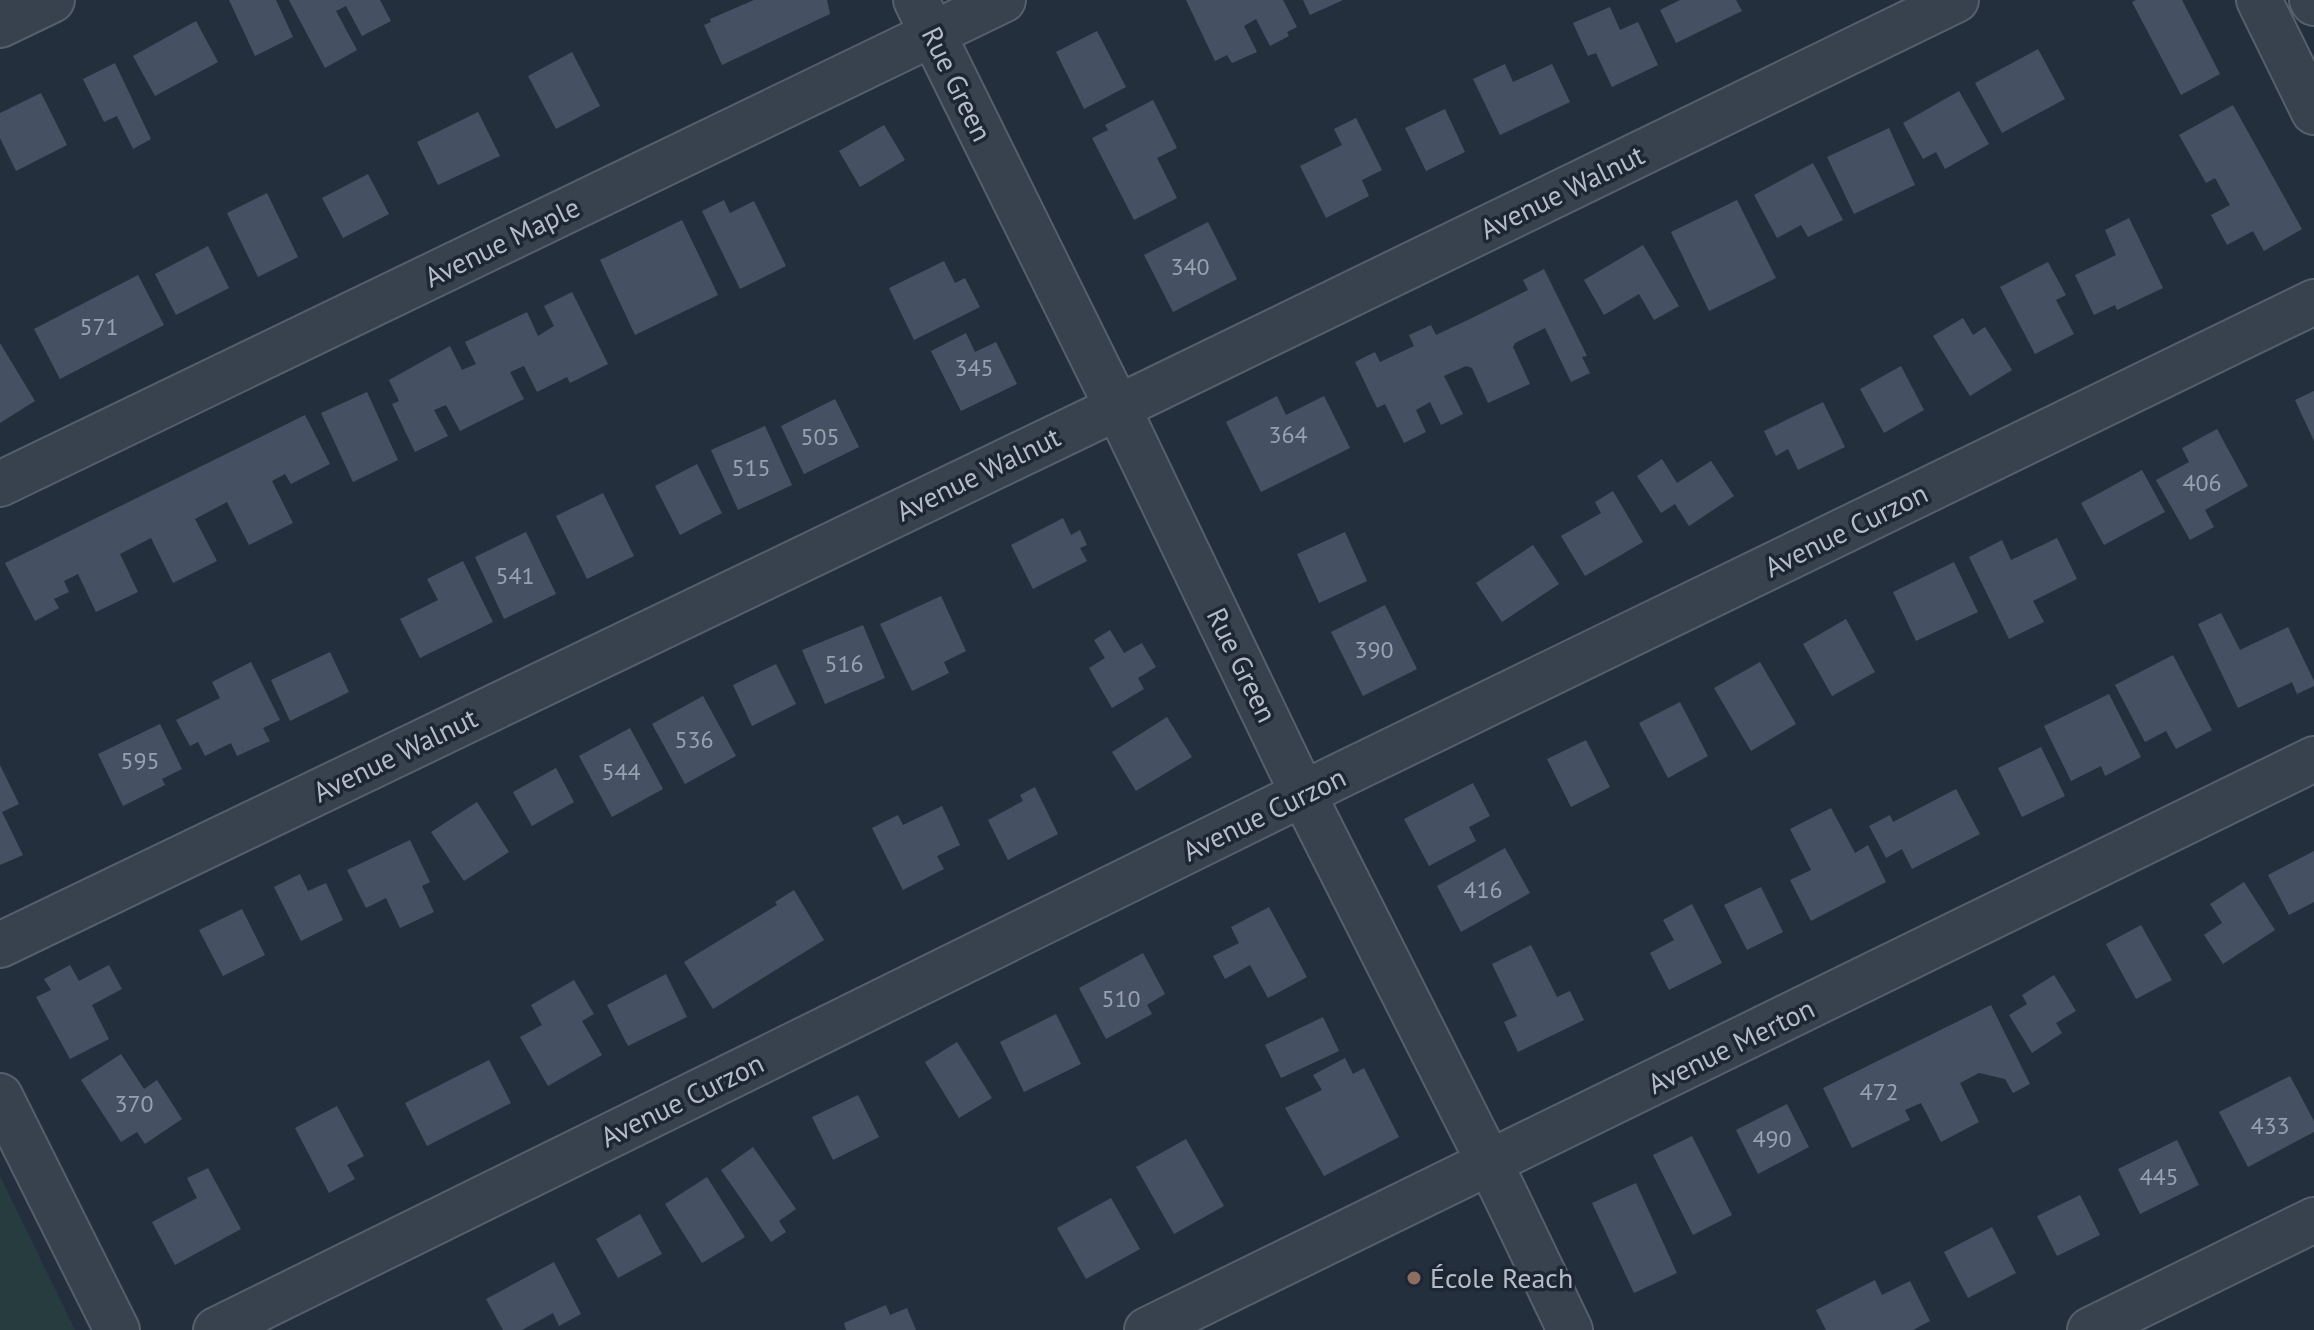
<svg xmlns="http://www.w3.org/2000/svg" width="2314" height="1330" font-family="'PT Sans',sans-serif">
  <rect width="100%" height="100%" fill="#242f3e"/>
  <path fill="#263c3f" d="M0 1176 75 1330H0Z"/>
  <path fill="#455162" d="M229 0H276L293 37 255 56Z
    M289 0H380L391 21 362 36 346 6 336 11 357 50 325 68Z
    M754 0H827L830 14 722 65 704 25 711 22 710 19Z
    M1186 0H1283L1297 27 1287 32 1289 36 1270 46 1256 19 1244 26 1257 52 1232 63 1227 55 1215 61Z
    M1303 0H1343L1310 15Z
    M1680 0H1736L1742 11 1676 43 1660 10Z
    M2136 0H2182L2220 74 2181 95 2132 2Z
    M1610 7 1620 30 1638 22 1658 65 1612 87 1596 53 1588 56 1573 23Z
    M196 21 218 62 155 96 133 56Z
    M1097 31 1126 87 1084 109 1056 52Z
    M2038 49 2065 99 2002 133 1975 83Z
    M572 52 600 106 556 129 528 76Z
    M115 63 151 139 133 149 117 116 104 122 83 79Z
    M1505 64 1513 82 1552 64 1570 102 1500 135 1473 79Z
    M1959 91 1989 144 1945 169 1936 152 1923 159 1903 123Z
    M41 93 67 145 16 171 0 138V113Z
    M1153 100 1177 148 1157 158 1177 198 1134 220 1092 138 1108 130 1105 125Z
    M2233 105 2302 229 2264 251 2253 231 2227 245 2211 215 2230 205 2215 178 2206 183 2179 135Z
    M1445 109 1465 152 1426 171 1405 128Z
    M478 112 500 156 438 185 417 142Z
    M1356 118 1382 170 1362 180 1369 196 1326 218 1300 166 1342 145 1334 129Z
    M884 125 905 160 860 187 839 151Z
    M1889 128 1915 185 1854 214 1827 157Z
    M1813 163 1843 220 1808 237 1801 225 1777 238 1754 195Z
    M368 174 389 214 343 238 322 198Z
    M267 193 298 257 258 277 227 213Z
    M724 200 730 213 754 201 786 266 740 289 702 211Z
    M1737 200 1776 278 1709 311 1671 232Z
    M2129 218 2163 288 2117 310 2115 305 2094 315 2075 275 2116 255 2105 230Z
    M682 220 718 295 635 335 600 260Z
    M1208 222 1237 279 1173 312 1144 255Z
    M1643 245 1679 306 1654 320 1639 294 1604 315 1584 280Z
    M208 246 229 288 176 315 155 274Z
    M944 261 955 283 965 278 980 307 914 340 889 288Z
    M2048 262 2066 295 2056 300 2074 334 2035 354 2000 287Z
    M1544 269 1587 356 1582 357 1590 373 1571 382 1545 328 1515 343 1513 347 1530 384 1488 403 1472 368 1466 366 1444 376 1463 414 1441 425 1430 402 1416 410 1426 432 1404 443 1385 404 1377 408 1355 362 1375 352 1380 362 1414 346 1409 335 1431 325 1436 335 1474 317 1528 290 1523 280Z
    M138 275 164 325 60 379 34 329Z
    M572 292 608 364 570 383 567 377 537 392 524 366 510 372 524 399 460 431 446 405 434 410 448 436 415 452 392 404 399 401 389 380 450 346 462 370 476 364 465 342 527 312 538 336 554 326 544 306Z
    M1963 318 1973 335 1985 327 2012 370 1970 396 1933 336Z
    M966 333 975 352 996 342 1017 384 961 411 931 351Z
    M0 343 35 401 0 423Z
    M1901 366 1924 410 1884 433 1860 389Z
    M2314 391V441L2295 400Z
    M367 392 398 460 353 482 321 413Z
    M1277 396 1286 415 1324 396 1350 448 1261 492 1226 422Z
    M835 399 859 447 804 474 781 426Z
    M1823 402 1845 447 1798 470 1788 449 1776 456 1764 431Z
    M305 415 330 464 291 484 285 474 272 481 293 523 249 545 227 502 195 519 217 561 173 583 151 538 120 554 138 592 96 612 78 574 64 581 69 592 54 599 59 608 35 621 5 563Z
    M765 426 792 485 738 510 711 450Z
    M2217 429 2248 486 2205 510 2214 527 2190 540 2156 480 2189 462 2182 448Z
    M1662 459 1677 483 1711 461 1734 496 1689 526 1675 504 1661 513 1637 476Z
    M697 464 722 513 680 535 655 486Z
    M2142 470 2165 512 2104 545 2081 503Z
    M1613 491 1643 542 1585 576 1561 536 1601 513 1595 502Z
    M603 493 634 556 587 579 556 516Z
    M1063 518 1071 535 1080 530 1087 545 1080 548 1087 561 1033 589 1011 545Z
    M526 532 556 594 504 619 475 557Z
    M1345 532 1367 581 1319 603 1297 554Z
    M2057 538 2077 579 2033 601 2044 622 2009 639 1969 557 2002 540 2011 560Z
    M1533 545 1559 584 1502 622 1476 583Z
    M463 561 493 622 420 658 400 619 438 600 427 579Z
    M1954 562 1978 612 1916 641 1893 592Z
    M941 596 966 651 944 662 949 673 912 691 880 624Z
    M1385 605 1417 669 1363 696 1331 632Z
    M2221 613 2240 650 2288 627 2314 681V686L2297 694 2292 682 2238 708 2198 624Z
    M1846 619 1875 672 1832 696 1803 644Z
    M863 625 885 678 825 704 802 650Z
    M1110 630 1124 653 1142 643 1156 667 1138 678 1144 689 1112 708 1089 668 1105 658 1094 640Z
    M330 652 349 692 290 721 271 680Z
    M2173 655 2212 730 2176 749 2166 731 2145 742 2115 685Z
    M251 662 280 720 263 728 270 741 237 756 231 743 205 756 198 742 190 746 176 720 220 698 212 682Z
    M1760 662 1796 724 1751 751 1714 688Z
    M776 664 796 704 752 726 733 685Z
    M2109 694 2141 757 2105 776 2101 766 2071 781 2044 726Z
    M703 696 736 756 685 784 652 724Z
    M1680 702 1708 756 1668 778 1639 723Z
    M1167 717 1192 757 1136 791 1112 752Z
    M160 724 182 769 162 779 165 785 123 806 98 754Z
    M630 728 663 789 612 817 579 756Z
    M1586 740 1610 787 1571 807 1547 759Z
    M2041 747 2065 796 2022 817 1998 768Z
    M0 765 19 804 2 812 23 855 0 865Z
    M556 768 574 802 532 826 513 792Z
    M1473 783 1490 816 1469 827 1476 841 1429 866 1404 819Z
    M1035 787 1058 834 1008 860 988 820 1023 801 1020 795Z
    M1956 789 1980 834 1912 869 1902 849 1886 858 1869 826 1890 815 1893 822Z
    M477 802 509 852 464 881 431 832Z
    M942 806 960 845 937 856 944 869 903 890 872 828 898 815 903 825Z
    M1831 808 1855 853 1868 845 1886 882 1811 921 1790 880 1811 870 1790 829Z
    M410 840 430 882 422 886 434 912 400 928 386 898 366 908 347 870Z
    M1505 848 1530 893 1461 932 1437 886Z
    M2314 851V902L2289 915 2268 875Z
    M300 874 308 891 326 883 343 920 301 941 274 887Z
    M2244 882 2275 930 2223 964 2204 935 2222 923 2210 904Z
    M1761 887 1783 932 1747 950 1724 905Z
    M794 890 824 940 713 1009 684 962 777 905 775 902Z
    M1692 904 1722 963 1669 990 1650 953 1674 940 1663 920Z
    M1269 907 1307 977 1268 998 1250 965 1225 979 1213 956 1239 943 1231 927Z
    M242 909 265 955 223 976 199 930Z
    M2141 925 2172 980 2136 999 2106 944Z
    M1531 945 1557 997 1570 991 1584 1020 1518 1052 1504 1022 1517 1016 1492 964Z
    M1143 953 1165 994 1147 1005 1152 1014 1106 1039 1079 988Z
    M70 965 79 981 109 965 122 989 92 1005 109 1039 70 1059 36 997 51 990 44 979Z
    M666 974 687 1017 628 1046 607 1005Z
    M2054 975 2076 1011 2056 1023 2062 1033 2032 1053 2009 1015 2027 1004 2022 995Z
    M574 980 594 1014 582 1021 602 1055 548 1086 520 1037 542 1025 531 1005Z
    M1991 1005 2030 1084 2013 1093 2005 1079 1979 1073 1960 1083 1979 1122 1941 1142 1921 1103 1905 1110 1910 1120 1852 1148 1823 1088Z
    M1056 1014 1081 1064 1024 1092 1000 1042Z
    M1323 1017 1339 1051 1281 1078 1265 1045Z
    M957 1042 992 1098 959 1118 925 1062Z
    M121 1054 144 1089 157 1080 182 1119 145 1144 137 1132 121 1142 81 1080Z
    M1345 1058 1353 1074 1364 1068 1399 1137 1324 1176 1285 1108 1322 1090 1313 1075Z
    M489 1060 511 1103 427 1146 405 1103Z
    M2290 1076 2314 1121V1132L2248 1167 2219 1112Z
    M858 1095 879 1137 833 1160 812 1117Z
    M1787 1104 1809 1147 1758 1174 1736 1130Z
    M337 1106 364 1156 347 1165 355 1179 329 1193 295 1128Z
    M1692 1136 1732 1215 1693 1235 1653 1155Z
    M1186 1139 1224 1206 1174 1234 1136 1167Z
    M2177 1140 2199 1185 2140 1214 2118 1169Z
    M753 1147 796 1209 779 1221 786 1232 771 1242 721 1170Z
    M208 1168 241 1229 175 1265 152 1222 197 1198 187 1178Z
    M707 1177 745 1237 702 1263 665 1204Z
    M1636 1183 1677 1273 1634 1293 1592 1203Z
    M2080 1195 2100 1235 2057 1256 2037 1216Z
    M1111 1198 1140 1249 1086 1279 1057 1228Z
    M640 1214 662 1254 618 1278 596 1239Z
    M1992 1227 2016 1273 1968 1298 1944 1252Z
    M554 1262 581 1314 559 1326 553 1313 522 1330H503L486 1299Z
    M1875 1280 1882 1295 1910 1281 1930 1321 1913 1330H1826L1816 1310Z
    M886 1305 890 1315 907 1308 916 1330H846L844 1323Z"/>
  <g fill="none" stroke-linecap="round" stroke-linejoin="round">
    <g stroke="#565f6c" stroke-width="48">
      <path id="minor" d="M916 0 1128 429 1303 794 1503 1190 1570 1330
        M2259 0 2314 112
        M2312 0 2314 3
        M0 25 52 0
        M0 484 1003 0
        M0 945 1152 391 1956 0
        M0 1096 117 1330
        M216 1330 1337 777 2314 302
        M1147 1330 2314 759
        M2090 1330 2314 1220"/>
    </g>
    <use href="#minor" stroke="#38414e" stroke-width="44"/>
  </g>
  <circle fill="#8d6e63" stroke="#1d2633" stroke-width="3" cx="1414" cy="1278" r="8"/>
  <g text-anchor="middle" stroke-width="7" stroke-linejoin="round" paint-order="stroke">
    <g font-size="24" fill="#98a1af">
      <text x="1190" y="275">340</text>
      <text x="99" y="335">571</text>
      <text x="974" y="376">345</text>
      <text x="1288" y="443">364</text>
      <text x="820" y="445">505</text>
      <text x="751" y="476">515</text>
      <text x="2202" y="491">406</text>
      <text x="515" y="584">541</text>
      <text x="1374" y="658">390</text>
      <text x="844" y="672">516</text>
      <text x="694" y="748">536</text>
      <text x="140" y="769">595</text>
      <text x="621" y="780">544</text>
      <text x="1483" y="898">416</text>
      <text x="1121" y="1007">510</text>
      <text x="1879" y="1100">472</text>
      <text x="134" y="1112">370</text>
      <text x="2270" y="1134">433</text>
      <text x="1772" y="1147">490</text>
      <text x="2159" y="1185">445</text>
    </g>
    <g font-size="28" fill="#b4bcc9" stroke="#1d2633">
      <text transform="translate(957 84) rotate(64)" y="10">Rue Green</text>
      <text transform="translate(1562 192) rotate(-26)" y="10">Avenue Walnut</text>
      <text transform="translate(502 242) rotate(-26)" y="10">Avenue Maple</text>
      <text transform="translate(978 474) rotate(-26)" y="10">Avenue Walnut</text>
      <text transform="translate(1846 530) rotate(-26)" y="10">Avenue Curzon</text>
      <text transform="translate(1242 665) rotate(64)" y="10">Rue Green</text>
      <text transform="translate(395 755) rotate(-26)" y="10">Avenue Walnut</text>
      <text transform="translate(1264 814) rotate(-26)" y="10">Avenue Curzon</text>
      <text transform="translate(1731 1046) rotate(-26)" y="10">Avenue Merton</text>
      <text transform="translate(682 1100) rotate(-26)" y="10">Avenue Curzon</text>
    </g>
    <g font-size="28" fill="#b4bcc9" stroke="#1d2633" text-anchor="start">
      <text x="1430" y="1288">École Reach</text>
    </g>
  </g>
</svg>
